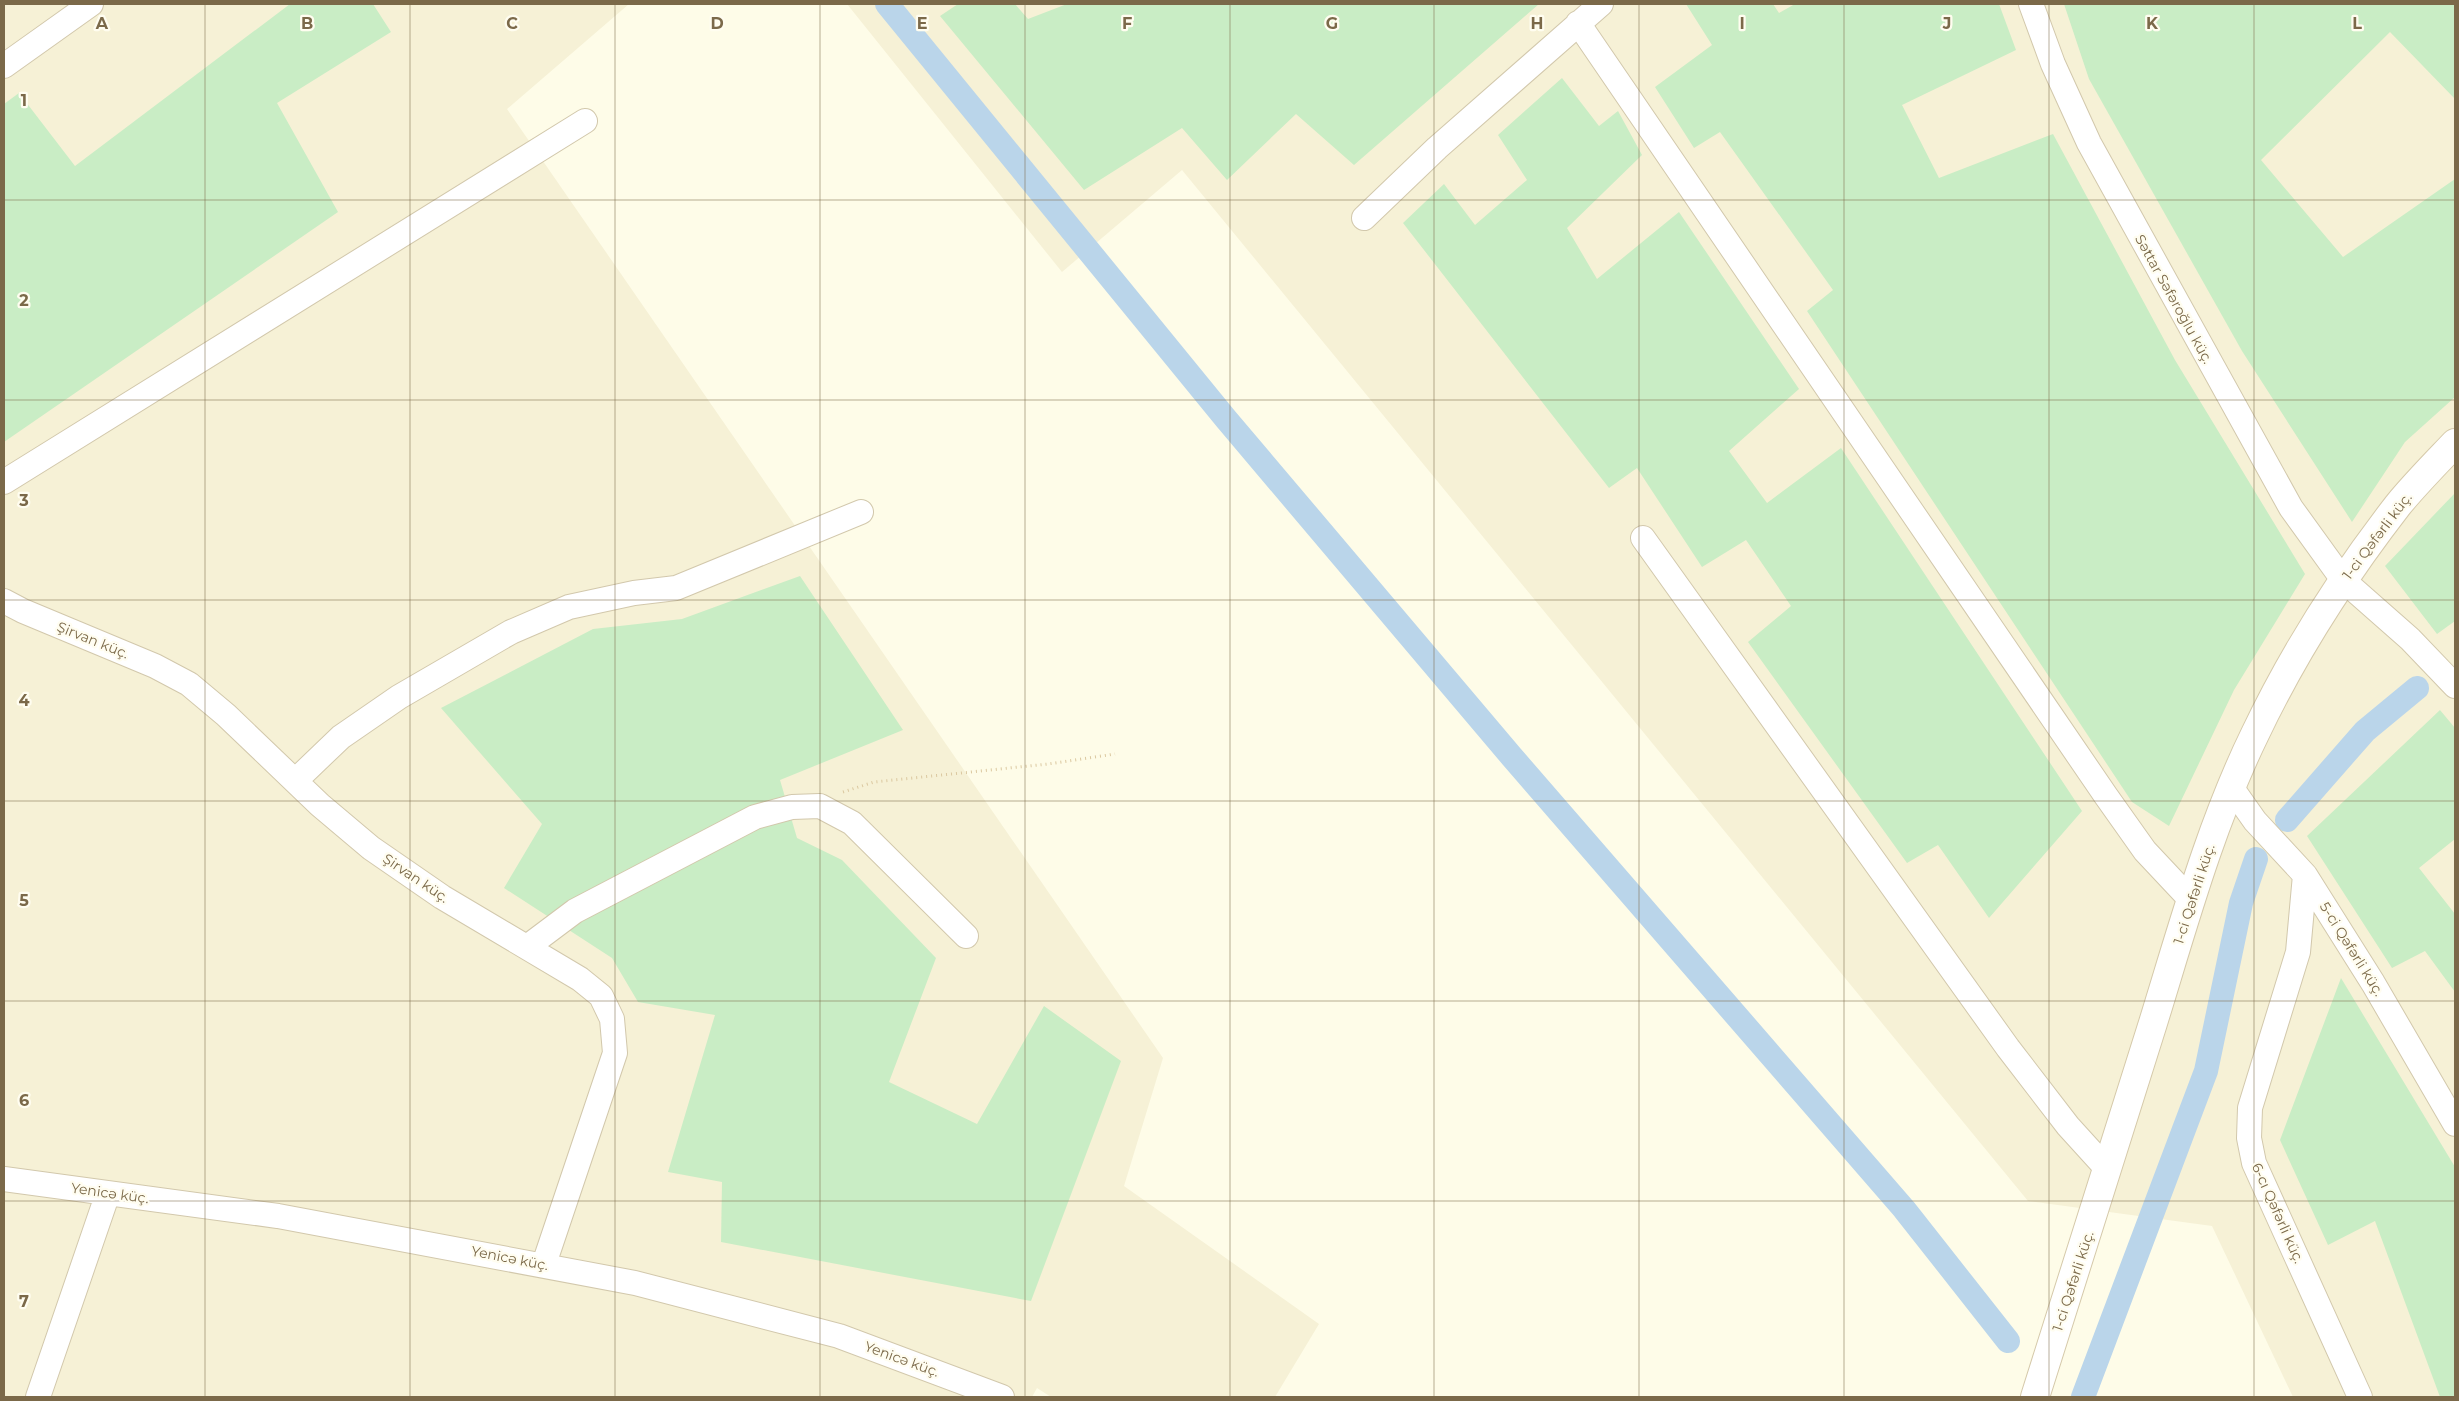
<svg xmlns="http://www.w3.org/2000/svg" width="2459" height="1401" font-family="Montserrat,sans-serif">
  <rect width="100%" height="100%" fill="#fefce8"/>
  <path fill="#f6f1d6" d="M4 4H629L507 109 1163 1058 1124 1186 1319 1324 1275 1397H1051L1037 1388 1032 1397H4Z
    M847 4H2455V1397H2293L2212 1226 2028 1201 1182 170 1062 272Z"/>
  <path fill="#c9edc5" d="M290 4H373L391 32 277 103 338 212 4 442V104L19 93 75 166Z
    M958 4H1015L1028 19 1067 4H1539L1354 165 1296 114 1227 180 1182 128 1084 190 940 16Z
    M1686 4H1773L1779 13 1795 4H1999L2016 50 1902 105 1939 178 2053 134 2175 360 2305 574 2234 690 2169 826 2132 802 1807 311 1833 290 1720 132 1694 148 1655 87 1712 45Z
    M2064 4H2455V99L2390 32 2261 160 2343 257 2455 179V397L2405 442 2352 522 2242 351 2089 79Z
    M1562 78 1599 126 1618 111 1642 155 1567 228 1597 279 1679 212 1799 389 1729 451 1767 503 1841 448 2082 811 1989 918 1938 845 1907 863 1748 642 1791 606 1746 540 1702 567 1637 468 1609 488 1403 223 1444 184 1475 225 1527 180 1498 135Z
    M2455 493V621L2437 634 2385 566Z
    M800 576 903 730 780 780 797 838 842 860 936 958 889 1082 977 1124 1044 1006 1121 1061 1031 1301 721 1242 722 1182 668 1172 715 1015 638 1002 612 958 504 888 542 824 441 708 593 629 682 619Z
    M2440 710 2455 728V839L2419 868 2455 914V992L2425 951 2392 968 2307 836Z
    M2341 978 2455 1167V1397H2440L2375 1221 2328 1245 2280 1140Z"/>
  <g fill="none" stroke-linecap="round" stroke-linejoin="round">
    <path stroke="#bad5ea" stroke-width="24" d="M887 4 1226 419 1512 757 1904 1209 2008 1341
      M2287 820 2365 731 2417 688
      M2083 1397 2206 1071 2241 903 2256 859"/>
    <g stroke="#d2c8ac" stroke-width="26">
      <path id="street" d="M2031 4 2053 64 2089 143 2291 508 2343 580 2410 639 2455 686
        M1578 23 2106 796 2145 851 2191 900
        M4 66 91 4
        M1364 218 1437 148 1601 4
        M4 482 585 121
        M1643 538 2008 1048 2068 1126 2108 1170
        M4 601 23 611 155 666 189 684 226 715 320 805 371 848 442 897 580 979 601 996 612 1019 615 1053 544 1264
        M295 781 341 737 399 697 511 632 569 607 634 593 676 588 861 512
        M2231 787 2255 821 2305 875 2373 983 2455 1124
        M2305 875 2298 952 2250 1108 2249 1138 2254 1163 2360 1397
        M527 947 575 911 755 817 792 807 820 806 852 823 966 936
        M4 1179 278 1216 635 1283 839 1336 1002 1397
        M38 1397 108 1193"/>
    </g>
    <g stroke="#d5c9aa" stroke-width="30">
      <path id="secondary" d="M2035 1397C2075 1273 2114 1148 2153 1023 2183 926 2210 826 2255 734 2294 652 2343 576 2398 505 2416 483 2436 463 2455 443"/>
    </g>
    <path stroke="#dbc8a0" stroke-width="3" stroke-dasharray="1 4" stroke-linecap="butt" d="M843 792 874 782 1048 764 1115 754"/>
    <use href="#street" stroke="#fff" stroke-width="24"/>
    <use href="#secondary" stroke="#fff" stroke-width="28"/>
  </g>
  <path fill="none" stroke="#7b6949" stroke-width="1" stroke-opacity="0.55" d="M205 4V1397M410 4V1397M615 4V1397M820 4V1397M1025 4V1397M1230 4V1397M1434 4V1397M1639 4V1397M1844 4V1397M2049 4V1397M2254 4V1397M4 200H2455M4 400H2455M4 600H2455M4 801H2455M4 1001H2455M4 1201H2455"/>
  <g text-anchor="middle" stroke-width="4.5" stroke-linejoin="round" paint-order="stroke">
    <g font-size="14" fill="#7b6949" stroke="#fffdf0">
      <text transform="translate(2174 299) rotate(61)" y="5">Səttar Səfəroğlu küç.</text>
      <text transform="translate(2377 536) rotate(-53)" y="5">1-ci Qəfərli küç.</text>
      <text transform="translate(93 640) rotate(22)" y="5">Şirvan küç.</text>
      <text transform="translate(416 878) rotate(34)" y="5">Şirvan küç.</text>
      <text transform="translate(2194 894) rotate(-72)" y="5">1-ci Qəfərli küç.</text>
      <text transform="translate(2352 949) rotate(58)" y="5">5-ci Qəfərli küç.</text>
      <text transform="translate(110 1193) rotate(8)" y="5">Yenicə küç.</text>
      <text transform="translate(2278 1213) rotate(66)" y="5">6-cı Qəfərli küç.</text>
      <text transform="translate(510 1258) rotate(11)" y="5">Yenicə küç.</text>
      <text transform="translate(2073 1281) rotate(-72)" y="5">1-ci Qəfərli küç.</text>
      <text transform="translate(902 1359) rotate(20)" y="5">Yenicə küç.</text>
    </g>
  </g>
  <g font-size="16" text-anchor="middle" font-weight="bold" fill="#7b6949" stroke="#fffdf0" stroke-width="4.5" stroke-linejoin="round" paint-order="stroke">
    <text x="102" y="29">A</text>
    <text x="307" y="29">B</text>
    <text x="512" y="29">C</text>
    <text x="717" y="29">D</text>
    <text x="922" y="29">E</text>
    <text x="1127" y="29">F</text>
    <text x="1332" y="29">G</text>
    <text x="1537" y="29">H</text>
    <text x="1742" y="29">I</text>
    <text x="1947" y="29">J</text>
    <text x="2152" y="29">K</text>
    <text x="2357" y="29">L</text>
    <text x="24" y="106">1</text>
    <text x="24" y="306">2</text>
    <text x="24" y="506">3</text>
    <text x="24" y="706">4</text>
    <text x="24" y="906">5</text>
    <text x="24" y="1106">6</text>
    <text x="24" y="1307">7</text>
  </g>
  <rect width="2459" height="1401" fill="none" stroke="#7b6949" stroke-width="10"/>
</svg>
